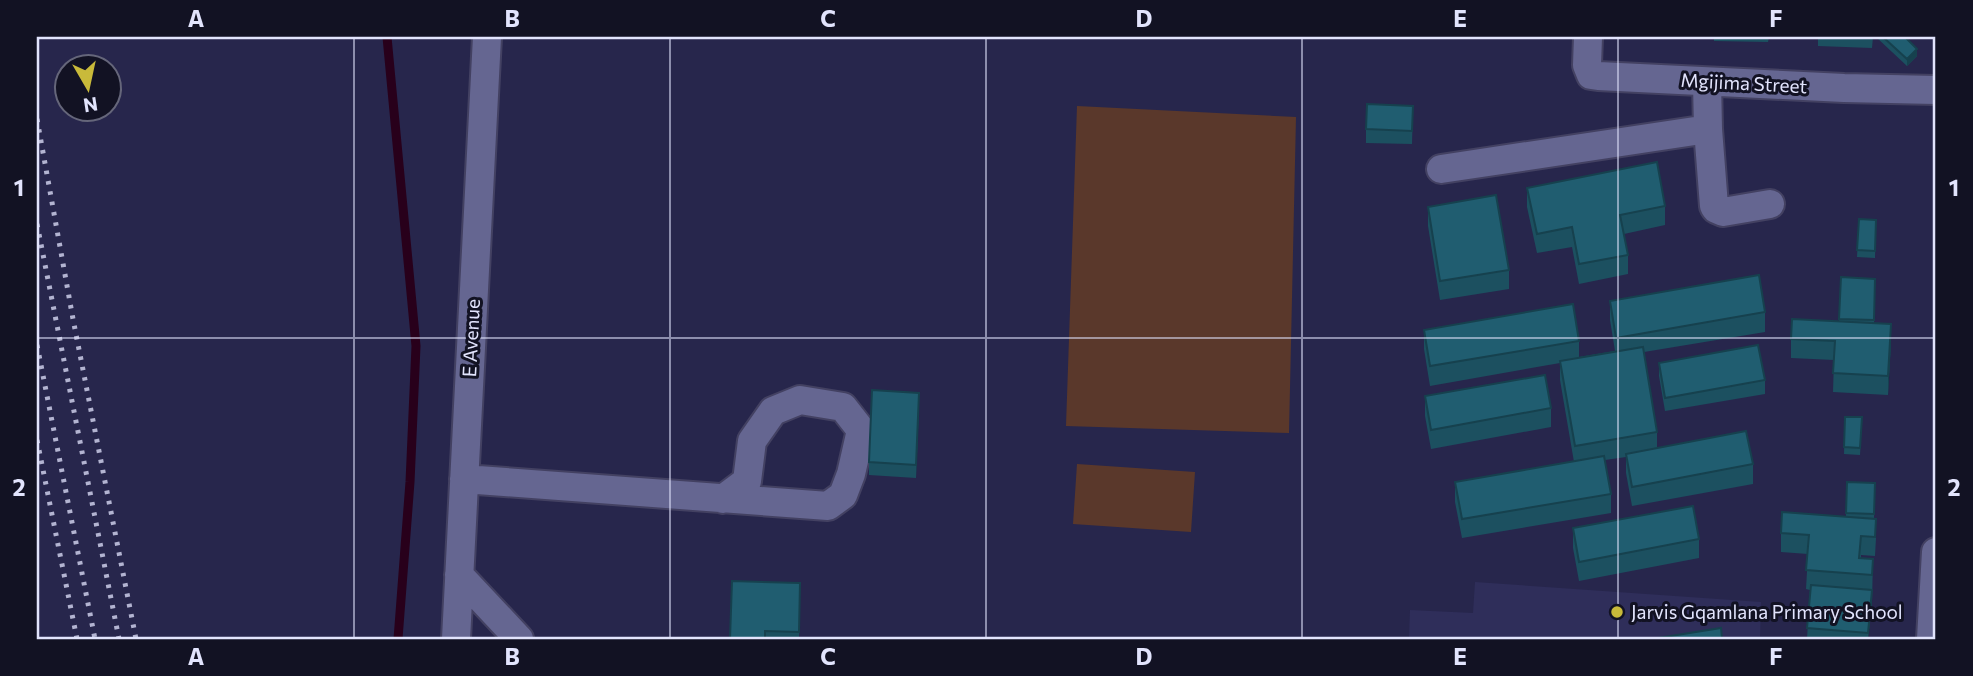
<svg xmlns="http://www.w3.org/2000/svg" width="1973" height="676" font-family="Commissioner,sans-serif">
  <rect width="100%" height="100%" fill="#27264c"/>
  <path fill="#2f2e5a" d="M1475 582 1761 602 1760 639H1409L1410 610 1473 613Z"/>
  <path fill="#5a382b" d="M1077 106 1296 117 1289 433 1066 426Z
    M1077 464 1195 472 1191 532 1073 524Z"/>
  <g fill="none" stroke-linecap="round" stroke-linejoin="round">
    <path stroke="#28001b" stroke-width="9" d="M387 37 416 346 410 482 398 639"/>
    <g stroke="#434162" stroke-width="32">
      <path id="minor" d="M1588 37 1587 65 1591 75 1598 76 1844 88 1936 90
        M1707 82 1708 129 1714 206 1716 209 1723 212 1770 204
        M1441 169 1708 129
        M464 479 828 506 843 495 851 474 861 430 843 407 800 400 773 411 752 441 747 481 723 499
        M459 575 519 639
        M456 639 487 37
        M1931 639 1936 552"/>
    </g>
    <use href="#minor" stroke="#656691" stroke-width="28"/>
    <path stroke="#b3b4d1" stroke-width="5" stroke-dasharray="3.5 7" stroke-linecap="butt" d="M37 119 73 319 136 639
      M37 224 119 639
      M37 345 95 639
      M37 440 77 639"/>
  </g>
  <path fill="#1c5060" d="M1714 37H1769L1768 42 1714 41Z
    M1818 37H1873L1872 48 1818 46Z
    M1876 37H1905L1917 56 1907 66Z
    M1413 106 1412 144 1366 143V129Z
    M1527 188 1665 206V225L1624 234 1628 255V274L1579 284 1572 247 1537 253 1527 207Z
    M1428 207 1509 270V289L1440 300 1428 226Z
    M1859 219 1876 220 1875 258 1857 257Z
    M1841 277 1875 279 1874 323 1891 343 1888 395 1833 392 1834 360 1791 358V339L1839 321Z
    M1610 301 1765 312V332L1644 352 1657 432V448L1753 464V484L1632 506 1626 473V457L1605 460 1611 494V513L1462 538 1455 502V482L1574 462 1560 380V363L1430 386 1424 349V330L1579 341V357L1615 351 1610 320Z
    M1659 363 1765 380V394L1665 411 1659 376Z
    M1425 396 1551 408V427L1431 449 1425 416Z
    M919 406 916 478 869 475V462Z
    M1845 417H1862L1860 455 1844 454Z
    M1875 483 1874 518 1876 538 1875 556 1861 555V558L1873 559 1872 603 1868 639H1807L1810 590 1806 589 1808 554 1781 552V533L1846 516V513Z
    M1573 528 1699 539V558L1579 581 1573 548Z
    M800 602 799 639H730Z"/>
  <path fill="#16414e" d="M1917 49V56L1907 66V59Z
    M1891 324V343L1888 395V376Z
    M919 393V406L916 478V465Z
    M1872 590V603L1868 639V633Z"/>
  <path fill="#205d70" stroke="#16414e" stroke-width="2" d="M1883 37H1905L1917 49 1907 59Z
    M1367 104 1413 106 1412 131 1366 129Z
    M1657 162 1665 206 1620 215 1628 255 1579 264 1572 227 1537 234 1527 188Z
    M1496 195 1509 270 1440 281 1428 207Z
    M1859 219 1876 220 1875 251 1857 250Z
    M1759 275 1765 312 1616 338 1610 301Z
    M1841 277 1875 279 1874 320 1839 319Z
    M1573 304 1579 341 1430 366 1424 330Z
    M1792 319 1891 324 1888 376 1833 373 1835 341 1791 339Z
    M1758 345 1765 380 1665 398 1659 363Z
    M1643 347 1657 432 1575 446 1560 361Z
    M1545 375 1551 408 1431 430 1425 396Z
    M872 390 919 393 916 465 869 462Z
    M1845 417H1862L1860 448 1844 447Z
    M1746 431 1753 464 1632 487 1626 454Z
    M1604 456 1611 494 1462 519 1455 482Z
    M1847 482 1875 483 1874 514 1846 513Z
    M1693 506 1699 539 1579 562 1573 528Z
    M1782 512 1876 519 1875 537 1861 536 1859 558 1873 559 1872 575 1806 570 1809 535 1781 533Z
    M732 581 800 583 799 632 765 631V639H730Z
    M1811 585 1872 590 1868 633 1807 628Z
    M1721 628 1722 639H1652Z"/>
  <path fill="none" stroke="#e2e4fd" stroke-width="2" stroke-opacity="0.55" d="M354 37V639M670 37V639M986 37V639M1302 37V639M1618 37V639M37 338H1936"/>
  <circle fill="#c9ba3a" stroke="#121223" stroke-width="2.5" cx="1617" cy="612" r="7"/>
  <g text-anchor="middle" stroke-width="6" stroke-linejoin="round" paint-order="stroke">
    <g font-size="19" fill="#e2e4fd" stroke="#121223">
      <text transform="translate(1744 83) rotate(3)" y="7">Mgijima Street</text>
      <text transform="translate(471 338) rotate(-87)" y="7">E Avenue</text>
    </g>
    <g font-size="19" fill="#e2e4fd" stroke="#121223" text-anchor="start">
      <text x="1631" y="619">Jarvis Gqamlana Primary School</text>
    </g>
  </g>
  <rect width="1973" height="676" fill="none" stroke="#121223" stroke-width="77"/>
  <g transform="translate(88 88) rotate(171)"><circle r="33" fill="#121223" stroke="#65667a" stroke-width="2"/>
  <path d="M0-5L12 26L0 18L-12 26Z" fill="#c9ba3a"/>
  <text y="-10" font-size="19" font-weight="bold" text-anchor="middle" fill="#e2e4fd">N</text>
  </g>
  <rect x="38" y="38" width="1896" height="600" fill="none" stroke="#e2e4fd" stroke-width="2.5"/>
  <g font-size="23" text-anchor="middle" font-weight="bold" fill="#e2e4fd">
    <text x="196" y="27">A</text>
    <text x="512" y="27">B</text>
    <text x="828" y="27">C</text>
    <text x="1144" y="27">D</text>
    <text x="1460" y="27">E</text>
    <text x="1776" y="27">F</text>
    <text x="19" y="196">1</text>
    <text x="1954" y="196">1</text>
    <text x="19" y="496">2</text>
    <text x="1954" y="496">2</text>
    <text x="196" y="665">A</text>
    <text x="512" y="665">B</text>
    <text x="828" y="665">C</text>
    <text x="1144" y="665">D</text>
    <text x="1460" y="665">E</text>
    <text x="1776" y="665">F</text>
  </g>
</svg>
